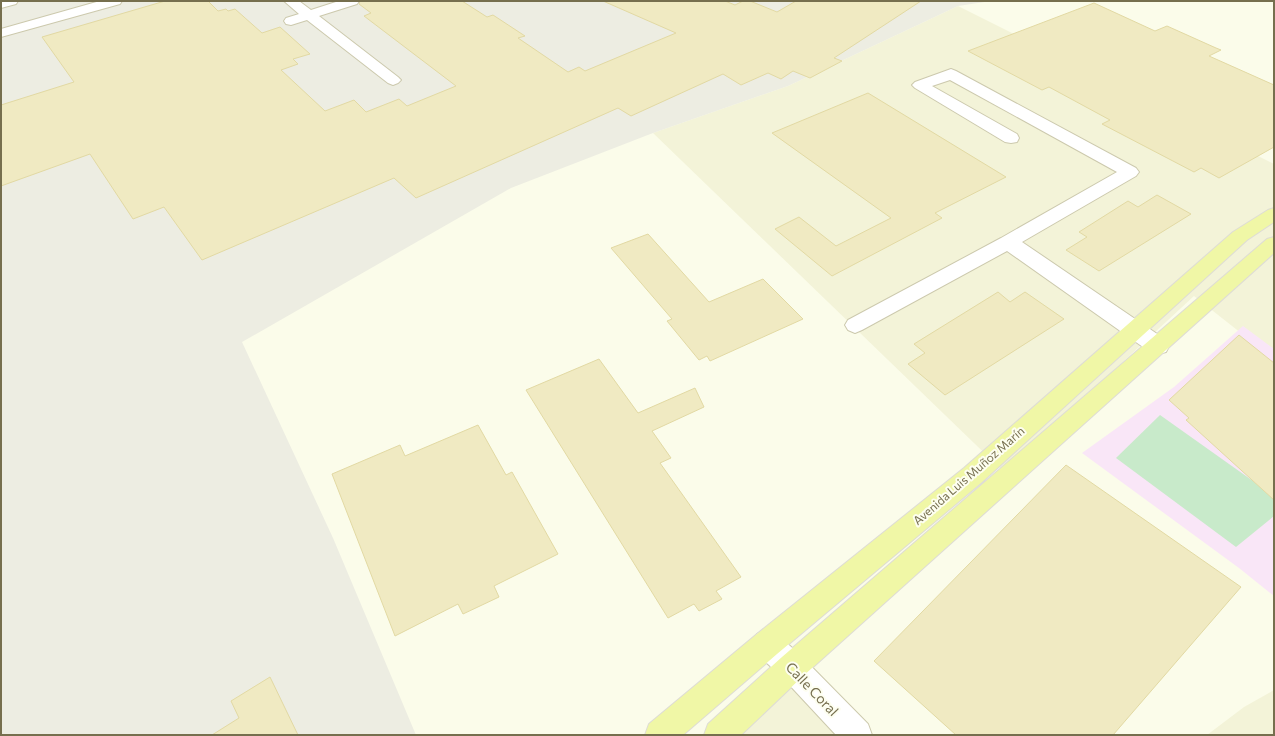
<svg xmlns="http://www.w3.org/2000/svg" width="1275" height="736" font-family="Commissioner,sans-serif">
  <rect width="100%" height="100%" fill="#fbfcea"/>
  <path fill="#f3f3d8" d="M958 6 1274 164V359L1194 296 1004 472 653 133 788 86Z
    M792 667 857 735H719Z
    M1274 690V735H1207L1244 707Z"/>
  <path fill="#edede2" d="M1 1H991L958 6 788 86 653 133 511 188 242 342 333 538 416 735H1Z"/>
  <path fill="#f9e6f7" d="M1243 326 1274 349V596L1239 568 1082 453 1174 387Z"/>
  <path fill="#c8eaca" d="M1160 415 1274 496V516L1236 547 1116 458Z"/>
  <path fill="#f0eac2" stroke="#e2d9a3" d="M165 1H208L218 11 226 9 228 11 235 9 262 33 280 27 310 54 293 59 298 64 281 70 325 111 354 100 366 112 399 99 407 106 456 86 364 16 371 13 359 4 360 1H462L487 17 493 15 525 36 518 38 568 72 579 67 585 71 676 33 603 1H725L735 5 743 1H750L777 12 796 1H921L834 58 842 61 810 78 793 71 781 79 768 73 741 85 723 74 631 116 618 108 416 198 394 178 202 260 164 207 133 219 90 154 1 186V105L74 82 42 37Z
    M1094 3 1155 31 1167 26 1216 48 1221 50 1209 56 1274 85V147L1219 178 1201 168 1194 172 1102 124 1110 120 1049 87 1042 90 968 51Z
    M868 93 1006 177 935 213 942 218 832 276 775 229 799 217 836 246 891 218 772 133Z
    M1157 195 1191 214 1099 271 1066 250 1087 237 1079 232 1128 201 1138 207Z
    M648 234 709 302 763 279 803 319 710 361 707 356 699 360 667 321 672 319 611 248Z
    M998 292 1010 302 1025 292 1064 319 945 395 908 364 925 353 914 344Z
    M1239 335 1274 363V500L1186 420 1189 418 1169 400Z
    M599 359 638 413 695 388 704 407 652 431 671 458 660 463 741 577 716 591 722 599 699 611 694 604 668 618 526 390Z
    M478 425 506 475 512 472 558 554 494 586 499 597 463 614 458 604 395 636 332 474 400 445 405 456Z
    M1066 465 1241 587 1113 735H956L874 661Z
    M270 677 298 735H212L239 718 231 701Z"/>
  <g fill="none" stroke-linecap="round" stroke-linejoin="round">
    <g stroke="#ccc9ad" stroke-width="2">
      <path id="minor" d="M1 1H18L16 4 1 8Z
        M100 1H122L120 4 1 37V29Z
        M284 1H299L311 10 339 1H359L357 4 319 16 398 77 401 80 398 83 393 85 388 83 307 20 291 25 286 24 284 21 286 18 299 14Z
        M951 69 956 71 1136 168 1139 172 1136 176 1022 242 1166 340 1169 346 1166 352 1158 354 1150 352 1007 251 862 330 855 333 848 330 845 325 848 320 1001 238 1117 172 950 80 932 86 1017 134 1019 138 1017 142 1011 143 1005 142 915 88 912 85 915 82Z
        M767 630 777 634 802 657 868 724 872 735H836L782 677 757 654 753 644 757 634Z"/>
    </g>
    <g stroke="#dedcd5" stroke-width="2">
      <path id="major" d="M1274 208V222L1247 240 982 482 777 654 683 735H645L649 724 757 634 964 468 1233 232 1268 210Z
        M1274 237V253L802 677 741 735H704L708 724 782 657 1267 239Z"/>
    </g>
    <use href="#minor" fill="#fff" fill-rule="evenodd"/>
    <use href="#major" fill="#f0f7a6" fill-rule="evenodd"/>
  </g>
  <g text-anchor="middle" stroke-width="4" stroke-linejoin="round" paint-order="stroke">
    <g font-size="12" fill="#766f4e" stroke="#fdfef0">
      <text transform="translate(969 476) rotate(-41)" y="4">Avenida Luis Muñoz Marín</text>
    </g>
    <g font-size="14" fill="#766f4e" stroke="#fdfef0">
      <text transform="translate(812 689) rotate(46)" y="5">Calle Coral</text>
    </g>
  </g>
  <rect width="1275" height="736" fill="none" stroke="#766f4e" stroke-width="4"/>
</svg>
